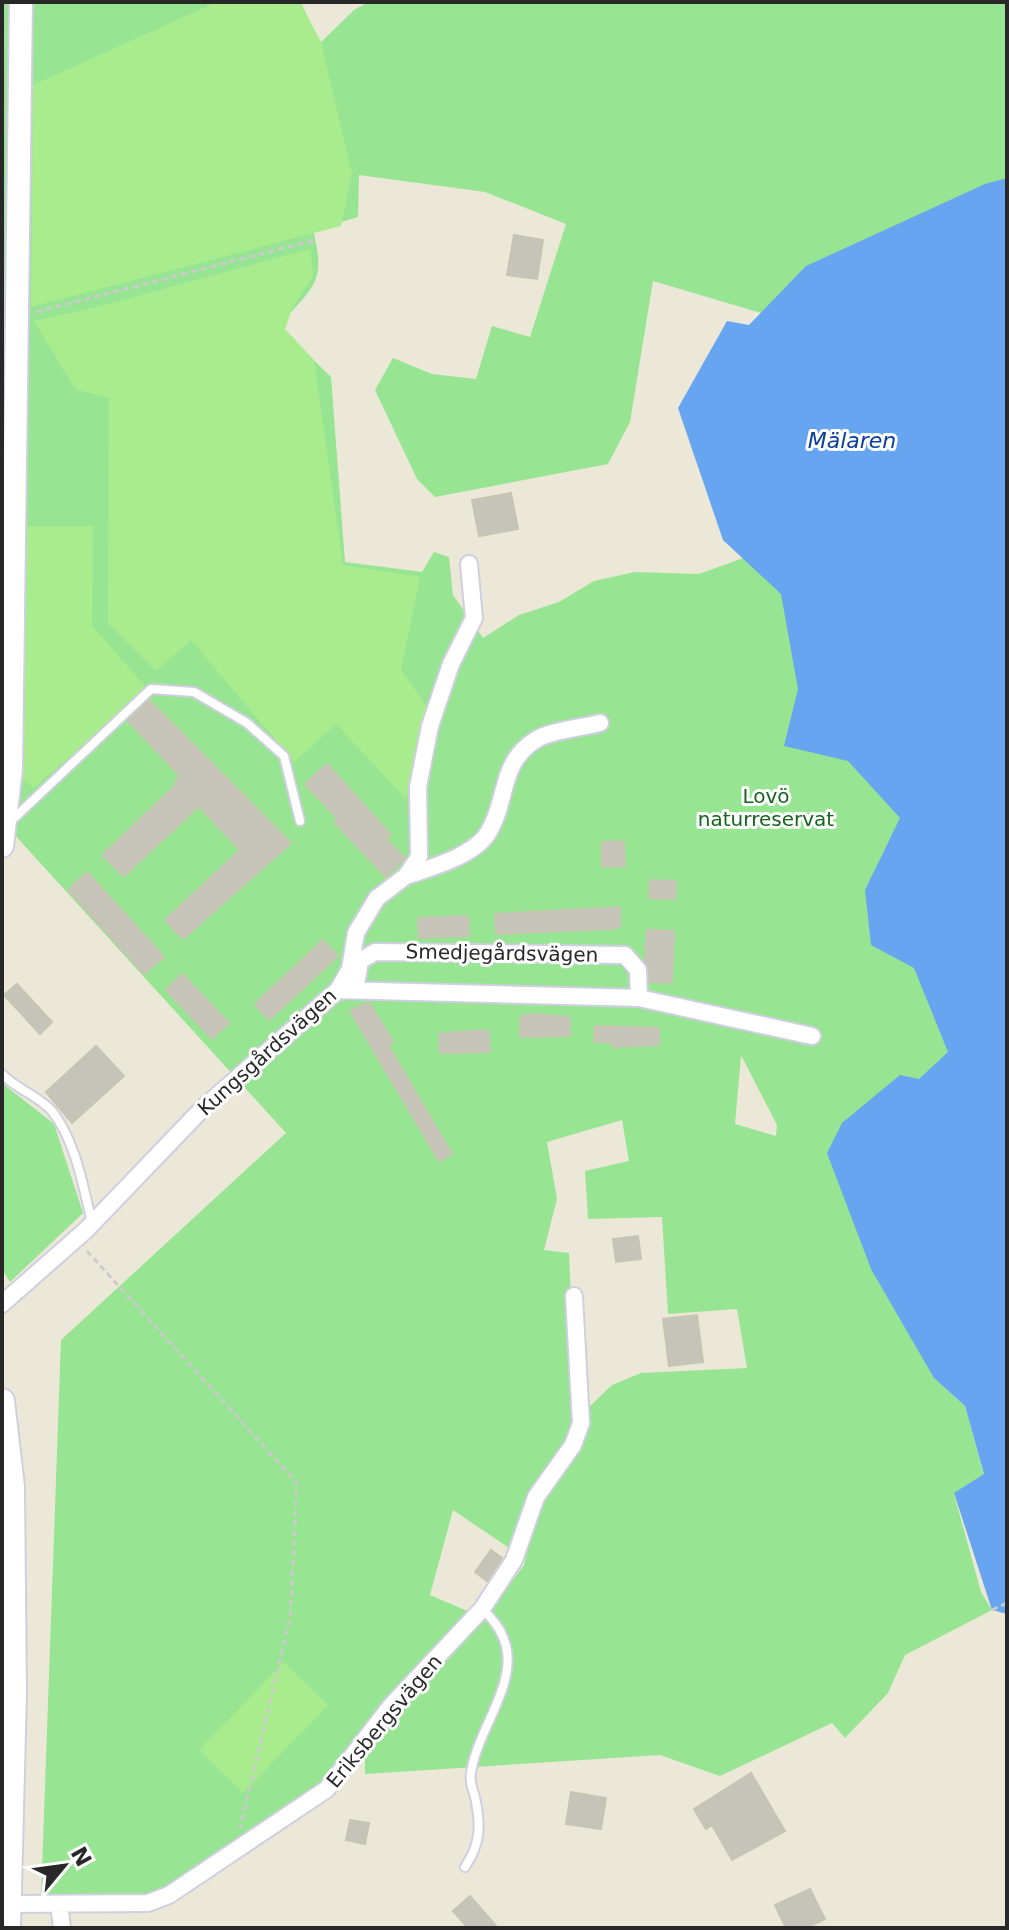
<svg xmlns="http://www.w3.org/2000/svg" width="1009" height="1930" font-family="'DejaVu Sans',sans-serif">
  <rect width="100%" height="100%" fill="#ebe8d8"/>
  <path fill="#97e493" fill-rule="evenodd" d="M2 2H301L322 50 321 42 354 10 368 2H1007V1395L934 1378 965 1406 984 1475 954 1494 981 1592 992 1610 905 1655 888 1693 845 1738 832 1723 720 1776 660 1755 365 1774V1753L487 1615 524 1565 535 1517 588 1408 612 1385 641 1373 747 1368 737 1309 668 1314 662 1217 588 1219 585 1171 629 1161 622 1120 547 1142 557 1199 544 1250 569 1253 576 1413 566 1447 526 1500 515 1552 453 1510 430 1595 472 1613 325 1783 150 1898H41L61 1340 286 1133 2 821ZM359 175 485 192 566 224 530 337 492 326 476 379 432 374 393 358 375 390 417 479 435 497 608 464 630 422 653 281 761 313 780 294 790 541 699 574 635 572 594 581 559 602 519 615 483 638 453 595 449 557 434 552 422 572 345 562 331 377 279 326C313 286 327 284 313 230L358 217ZM741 1055 777 1125 776 1136 735 1124Z
    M2 1083 54 1124 83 1213 10 1282 2 1269Z"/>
  <path fill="#a9ec8e" d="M217 2H300L321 42 352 174 341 226 31 307 33 85Z
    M310 249 313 276 293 306 285 329 314 360 343 565 420 577 401 670 427 707 406 799 336 724 294 762 191 640 156 671 108 623 109 398 75 389 34 321 105 305Z
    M27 526H93L92 626 147 688 34 788 17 775Z
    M284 1662 328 1705 243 1793 199 1750Z"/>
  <path fill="#67a5f1" d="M1007 178V1614L992 1610 954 1493 984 1474 965 1406 934 1378 871 1269 827 1153 842 1123 900 1075 919 1079 948 1052 914 968 871 945 865 890 900 818 848 761 784 746 798 689 781 594 723 540 678 408 727 321 749 325 806 266 985 184Z"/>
  <path fill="#c6c4b8" stroke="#c6c5b2" stroke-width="2" d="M514 235 543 240 537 279 507 275Z
    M511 493 518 529 479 536 472 500Z
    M149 700 291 843 183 939 165 920 240 850 199 806 124 876 102 855 178 783 175 781 180 776 128 721Z
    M327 764 391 835 386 839 405 858 386 877 334 822 338 819 305 784Z
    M624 841 625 866 602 867V842Z
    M87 872 164 957 144 974 68 890Z
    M650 880 676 881 675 899 649 898Z
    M620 907V927L611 929 496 934 495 914Z
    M468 916 469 936 419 938 418 918Z
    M647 930 674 931 672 983 649 982 645 962Z
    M323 940 338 956 269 1020 255 1004Z
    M182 974 229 1023 212 1039 166 990Z
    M17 984 52 1022 40 1034 4 995Z
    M369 1002 393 1042 388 1045 452 1154 439 1161 350 1011Z
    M529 1014 570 1017V1036L520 1037V1017Z
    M595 1026 659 1028V1045L612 1047V1042H594Z
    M481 1030 489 1032 490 1052 440 1053 439 1034Z
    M96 1046 124 1076 72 1123 46 1092Z
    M638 1236 641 1259 616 1262 613 1239Z
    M697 1315 703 1362 669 1366 663 1319Z
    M491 1550 502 1558 487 1581 475 1572Z
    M751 1773 785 1831 732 1860 712 1825 706 1829 694 1809Z
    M571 1792 606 1798 601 1829 566 1824Z
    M350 1820 369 1823 365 1844 346 1840Z
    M810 1889 825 1919 806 1928H786L775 1905Z
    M470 1896 498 1928H468L453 1911Z"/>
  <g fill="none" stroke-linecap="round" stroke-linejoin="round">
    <g stroke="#d0cee1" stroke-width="12">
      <path id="service" d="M10 822 151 689 194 692 247 723 284 756 300 821
        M2 1074C16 1089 39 1096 52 1111 76 1142 83 1186 92 1223
        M465 1867C481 1843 481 1825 475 1797 473 1790 469 1781 471 1773 479 1717 542 1662 482 1609"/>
    </g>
    <g stroke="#d0cee1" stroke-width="20">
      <path id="minor" d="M406 876C430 868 474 856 488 833 508 801 499 764 534 741 550 730 581 728 600 723
        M357 979 360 961 375 952 625 955 638 970 639 998
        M338 990 639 998 812 1036
        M2 1304 86 1230 203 1108 338 990 350 969 356 933 377 898 406 876 419 857 418 787 430 726 451 664 474 618 469 564
        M9 1904 148 1903 169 1895 327 1789 390 1707 482 1609 514 1560 536 1497 573 1445 581 1423 574 1296
        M59 1904 62 1928"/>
    </g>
    <g stroke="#d0cee1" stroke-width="26">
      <path id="tertiary" d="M2 846 11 769 21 2"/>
    </g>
    <g stroke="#d0cee1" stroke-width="28">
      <path id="secondary" d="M2 1401 12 1487 14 1694 8 1928"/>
    </g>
    <path stroke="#cbcbcb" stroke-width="3" stroke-dasharray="6 4" stroke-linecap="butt" d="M36 312 315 240
      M87 1251 297 1483 290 1618 240 1829
      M992 1610 1007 1603"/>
    <use href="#service" stroke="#fff" stroke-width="8"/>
    <use href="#minor" stroke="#fff" stroke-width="16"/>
    <use href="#tertiary" stroke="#fff" stroke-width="22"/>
    <use href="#secondary" stroke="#fff" stroke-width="24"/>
  </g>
  <g text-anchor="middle" stroke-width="6" stroke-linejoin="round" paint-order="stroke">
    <g font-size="20" fill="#17651d" stroke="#fff">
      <text x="766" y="803">Lovö<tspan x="766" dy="23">naturreservat</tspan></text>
    </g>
    <g font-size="20" fill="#282828" stroke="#fff">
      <text transform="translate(502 953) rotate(1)" y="7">Smedjegårdsvägen</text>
      <text transform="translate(267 1052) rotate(-42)" y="7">Kungsgårdsvägen</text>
      <text transform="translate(384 1721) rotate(-50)" y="7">Eriksbergsvägen</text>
    </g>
    <g font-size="22" font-style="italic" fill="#0a3f9a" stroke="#fff">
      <text x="852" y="448">Mälaren</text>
    </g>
  </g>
  <rect width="1009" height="1930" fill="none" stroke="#282828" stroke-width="8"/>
  <g transform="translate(64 1866) rotate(61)" stroke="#ffffff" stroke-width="6" paint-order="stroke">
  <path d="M0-6L14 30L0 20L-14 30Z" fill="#282828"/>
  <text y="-12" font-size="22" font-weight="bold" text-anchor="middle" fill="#282828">N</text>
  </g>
</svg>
